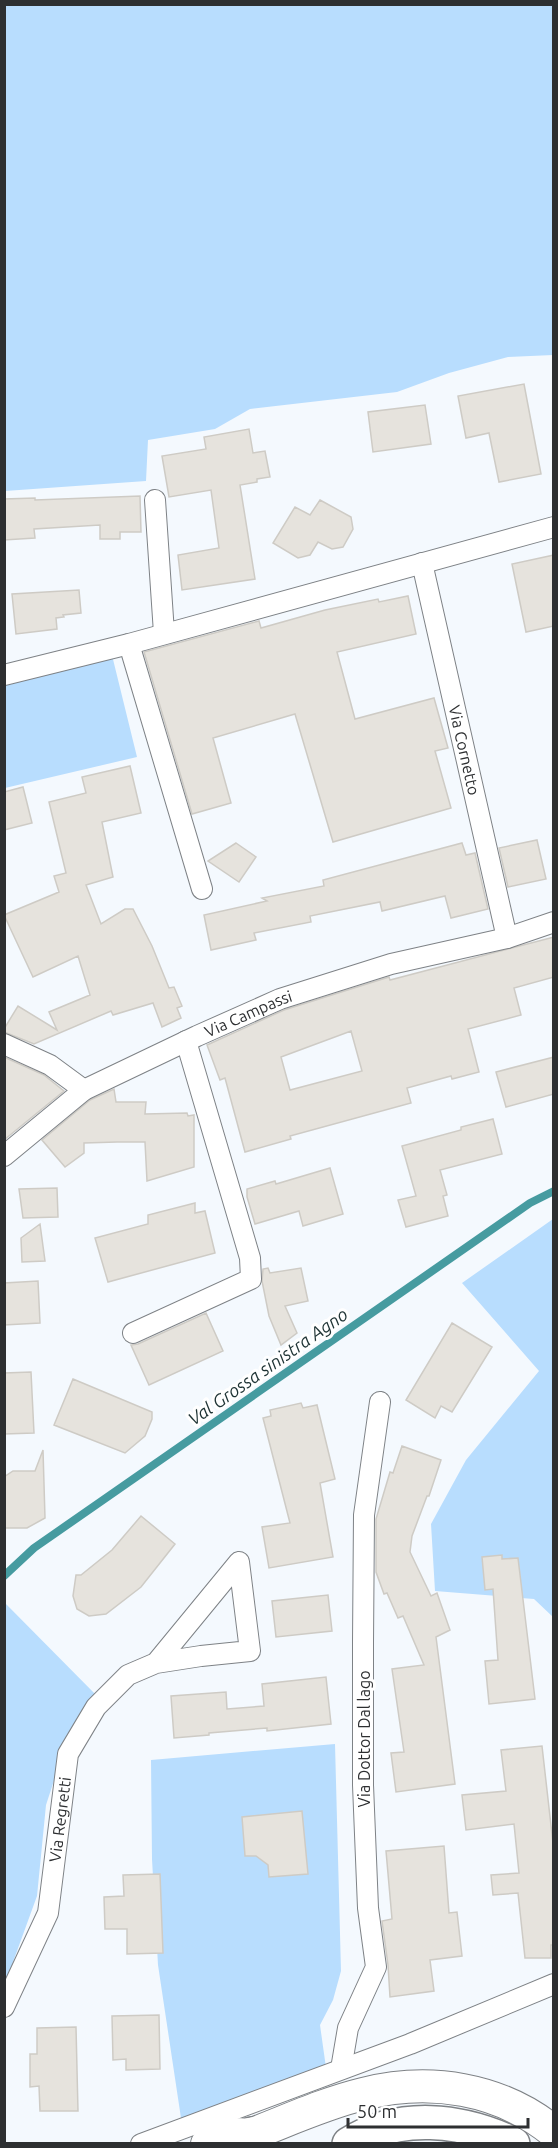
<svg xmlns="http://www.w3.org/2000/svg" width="558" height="2148" font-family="Ubuntu,sans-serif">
  <rect width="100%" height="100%" fill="#f4f9fe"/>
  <path fill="#b8ddfe" d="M5 4 553 5V355L508 357 449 373 397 392 250 409 215 429 148 440 146 481 5 491Z
    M109 643 137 757 5 788 4 668Z
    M553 1219V1617L534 1599 435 1591 431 1524 466 1460 539 1371 462 1283Z
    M5 1603 101 1700 62 1756 46 1805 37 1896 5 1984Z
    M335 1744 341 1971 333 2000 320 2025 328 2082 184 2138 158 1965 152 1859 151 1760Z"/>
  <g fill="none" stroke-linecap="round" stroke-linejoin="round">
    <path stroke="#469ba0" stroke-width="8" d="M4 1576 34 1548 530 1203 554 1191"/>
  </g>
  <path fill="#e6e3dd" stroke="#cecbc5" stroke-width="1.5" fill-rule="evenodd" d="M524 384 541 474 499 482 489 433 466 438 458 396Z
    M425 405 431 444 373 452 368 412Z
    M249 429 253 453 265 451 270 477 257 479V482L240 485 255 579 182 590 178 555 219 548 211 490 169 497 162 456 206 449 204 437Z
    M140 496 141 532H120V539H100V525L34 529 35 538 4 540V499L35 498V500Z
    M320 500 351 517 353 529 343 547 332 549 318 542 310 555 298 558 273 543 295 507 310 515Z
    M554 555V626L526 632 512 564Z
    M79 590 81 613 63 615 64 617 56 618 57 629 16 634 12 594Z
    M408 596 416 634 337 652 355 719 434 698 448 748 435 751 451 808 333 842 295 714 213 738 231 803 192 814 144 652 259 621 261 628 325 610 378 599 379 602Z
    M130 766 141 813 102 822 113 877 86 885 101 924 125 909H133L152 946 169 988 174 987 182 1006 177 1008 181 1018 162 1027 153 1003 113 1015 111 1011 34 1044 4 1032V1029L18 1006 57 1030 49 1012 90 995 78 956 33 977 4 915 59 892 54 876 66 873 49 802 86 793 82 777Z
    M23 787 32 823 4 830V792Z
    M537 840 546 879 508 887 499 848Z
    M236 843 256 857 239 882 208 861Z
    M462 843 466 855 475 853 488 909 451 918 445 896 382 911 380 902 310 916 311 922 254 933 256 940 211 950 204 915 267 901 262 898 324 886 323 880Z
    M554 937V977L514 988 521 1015 468 1029 479 1072 452 1079 451 1076 407 1088 411 1103 290 1136 291 1139 245 1152 225 1078 220 1080 207 1045 284 1010 389 977 390 980ZM351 1031 362 1071 290 1090 281 1057Z
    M4 1057 44 1075 64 1091 4 1140Z
    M554 1057V1094L506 1107 496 1072Z
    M114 1089 116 1102H146L145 1114 187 1113 188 1116 194 1115V1167L147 1181 145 1142H117L84 1143V1153L65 1167 42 1140 90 1100Z
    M493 1119 502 1154 440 1170 447 1195 443 1196 448 1216 406 1227 398 1200 416 1196 402 1146 461 1130V1127Z
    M330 1168 343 1214 303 1226 299 1211 255 1224 247 1197V1189L275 1181 276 1184Z
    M57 1188 58 1217 23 1218 19 1189Z
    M195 1203V1213L205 1211 215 1253 108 1282 95 1238 148 1224V1215Z
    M40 1224 45 1261 22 1262 21 1238Z
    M268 1268 270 1273 301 1268 308 1301 285 1306 297 1333 281 1345 269 1316 262 1281 263 1269Z
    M38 1281 40 1323 4 1325V1283Z
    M206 1313 223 1351 149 1385 131 1345 138 1344Z
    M452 1323 492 1347 452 1412 441 1406 435 1418 406 1400Z
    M31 1372 34 1433 4 1434V1373Z
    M73 1379 152 1412V1419L145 1436 125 1453 54 1425Z
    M301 1403 303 1408 317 1405 335 1479 320 1483 333 1557 269 1568 262 1527 290 1523 263 1418 271 1416 270 1410Z
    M402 1446 441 1460 429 1496H427L412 1536 410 1552 431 1596 437 1593 450 1630 436 1637 455 1784 396 1792 391 1753 404 1752 392 1669 424 1665 403 1616 398 1618 387 1593 384 1594 376 1572V1519L390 1472 393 1473Z
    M43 1450 45 1518 27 1528H4V1477L13 1471H35Z
    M141 1516 175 1544 141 1587 106 1614 89 1616 77 1609 73 1596 76 1575H81L112 1550Z
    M502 1555V1559L518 1558 535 1699 489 1704 485 1661 498 1660 493 1589 485 1590 482 1557Z
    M328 1595 332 1631 276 1637 272 1601Z
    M326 1677 331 1724 267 1731V1728L209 1733V1735L174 1738 171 1696 226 1692 227 1709 264 1706 262 1684Z
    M542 1746 554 1852V1945H551V1958H525L518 1893 493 1895 491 1875 519 1873 514 1824 466 1830 462 1795 506 1791 501 1750Z
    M302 1811 308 1874 269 1877 268 1865 256 1856H245L242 1817Z
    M444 1846 449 1913 457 1912 462 1956 430 1960 434 1991 390 1997 388 1965 382 1921 392 1919 386 1851Z
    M160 1874 163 1953 127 1954V1929H105L104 1897 124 1896 123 1875Z
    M159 2015 160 2069 126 2070V2059L113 2060 112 2016Z
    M76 2027 78 2111H40L39 2086 30 2087V2054H37V2028Z"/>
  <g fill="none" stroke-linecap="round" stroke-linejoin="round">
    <g stroke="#7e8286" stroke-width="22">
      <g id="street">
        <path d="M155 500 164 633"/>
        <path id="s1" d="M422 563 507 938"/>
        <path d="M129 644 202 889"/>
        <path d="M4 675 129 644 554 527"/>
        <path d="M4 1044 50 1065 84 1090"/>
        <path id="s2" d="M4 1156 84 1090 197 1036 280 999 391 964 507 938 554 922"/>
        <path d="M133 1333 251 1279 250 1258 186 1041"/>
        <path id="s3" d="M4 2007 48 1913 68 1754 96 1707 128 1675 156 1663 201 1656 250 1651 239 1562 156 1663"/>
        <path d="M341 2069 348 2028 376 1967 368 1908 363 1785V1643L364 1515 380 1402"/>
        <path d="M141 2144 410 2044 554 1984"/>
      </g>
    </g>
    <g stroke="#7e8286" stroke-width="34">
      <path id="primary" d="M207 2144C214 2141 221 2137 228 2135 237 2133 247 2136 255 2133 291 2119 326 2103 363 2094 430 2077 500 2088 554 2132"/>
    </g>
    <g stroke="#7e8286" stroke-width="36">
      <path id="highway" d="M243 2144 252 2134
        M349 2144C399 2112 462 2119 513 2144"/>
    </g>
    <use href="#street" stroke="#fff" stroke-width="20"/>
    <use href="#primary" stroke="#fff" stroke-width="32"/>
    <use href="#highway" stroke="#fff" stroke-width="33"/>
  </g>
  <g text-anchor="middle" stroke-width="6" stroke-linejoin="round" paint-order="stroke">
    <g font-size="16" fill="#2d2f31" stroke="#fff">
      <text dy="6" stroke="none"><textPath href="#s1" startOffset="192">Via Cornetto</textPath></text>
      <text dy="6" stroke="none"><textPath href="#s2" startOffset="285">Via Campassi</textPath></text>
      <text transform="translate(364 1739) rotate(-90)" y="6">Via Dottor Dal lago</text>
      <text dy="6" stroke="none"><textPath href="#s3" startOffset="198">Via Regretti</textPath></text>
    </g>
    <g font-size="18" font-style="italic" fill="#1d3233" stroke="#fff">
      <text transform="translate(268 1367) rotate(-35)" y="6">Val Grossa sinistra Agno</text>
    </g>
  </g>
  <rect width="558" height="2148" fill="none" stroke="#2d2f31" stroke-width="12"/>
  <path d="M348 2118v9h180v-9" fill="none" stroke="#2d2f31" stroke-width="3"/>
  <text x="357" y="2118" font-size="18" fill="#2d2f31" stroke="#ffffff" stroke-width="4.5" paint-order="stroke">50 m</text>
</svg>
